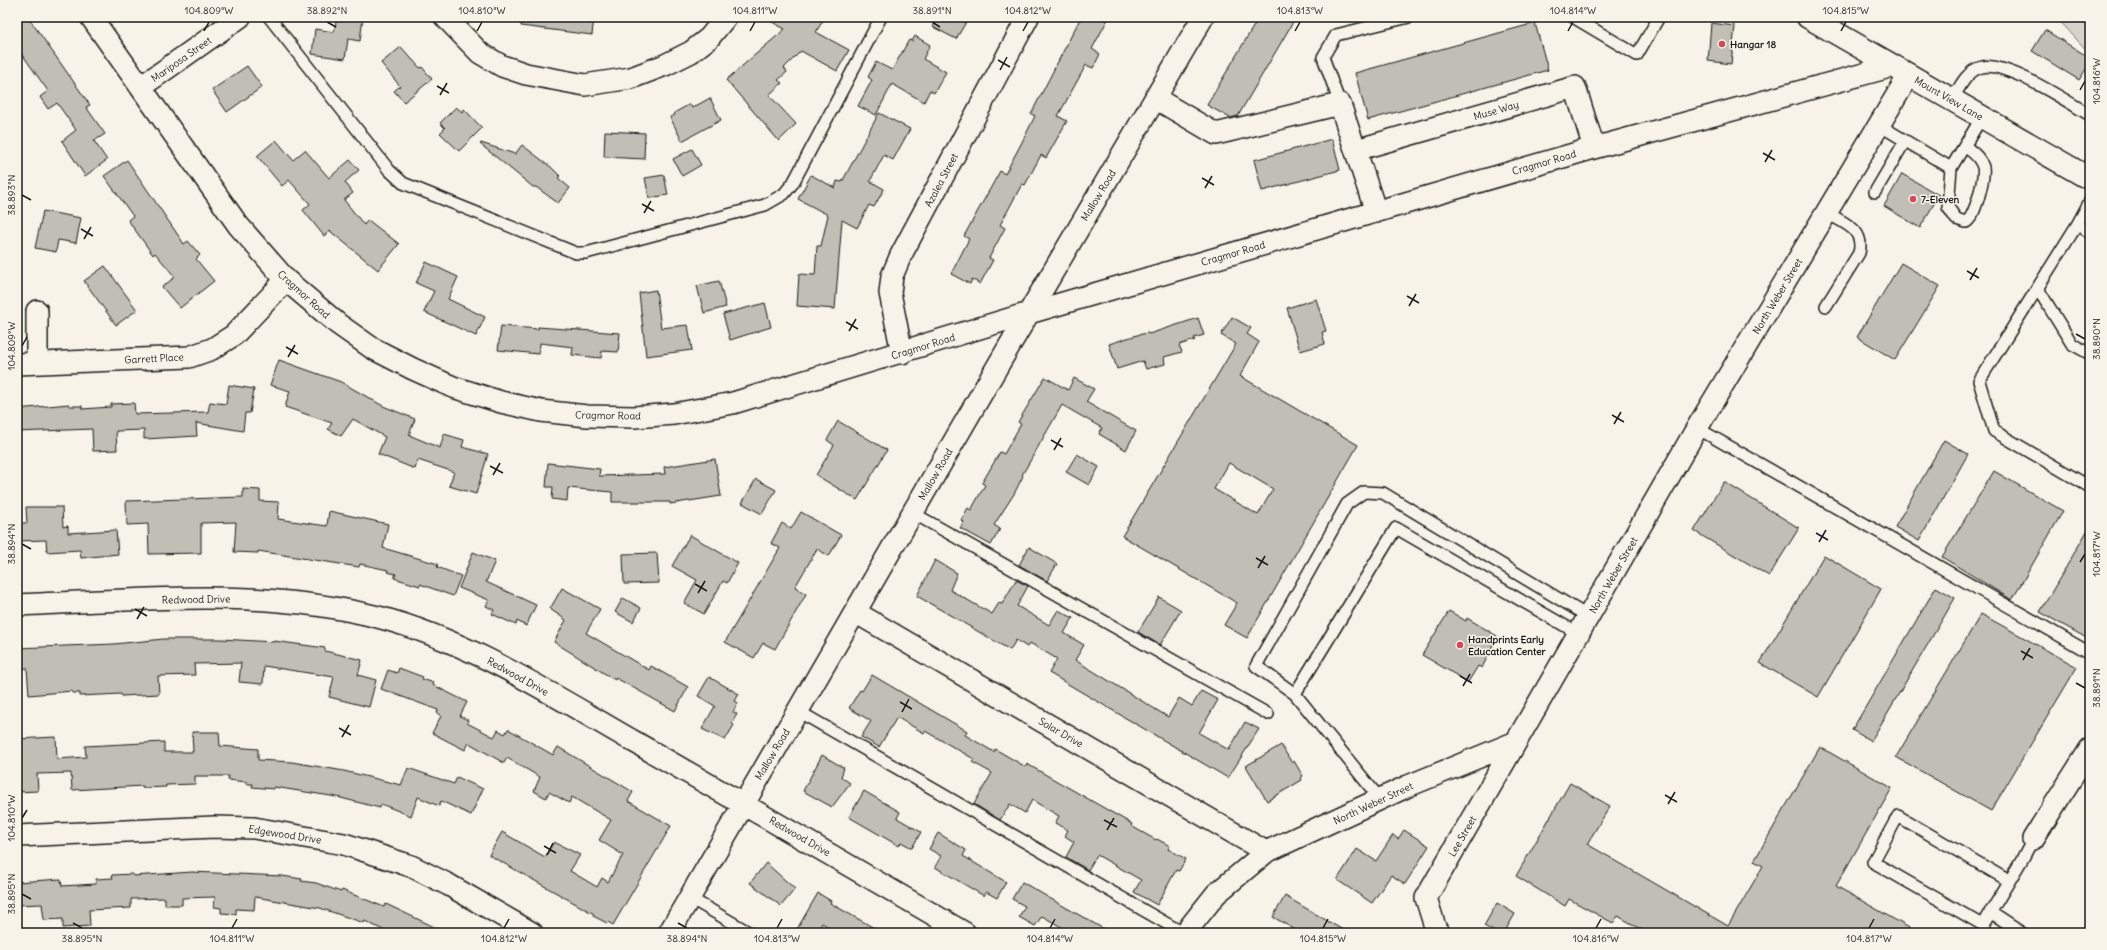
<svg xmlns="http://www.w3.org/2000/svg" width="2107" height="950" font-family="Delius,sans-serif">
  <rect width="100%" height="100%" fill="#f7f3e8"/>
  <filter id="ink" filterUnits="userSpaceOnUse"><feTurbulence type="fractalNoise" baseFrequency=".025" numOctaves="2"/><feDisplacementMap in="SourceGraphic" scale="8" xChannelSelector="R" yChannelSelector="G"/><feConvolveMatrix kernelMatrix="1 2 1 2 8 2 1 2 1" color-interpolation-filters="sRGB"/></filter>
  <g filter="url(#ink)">
    <path fill="#d7d3cb" stroke="#7a7874" d="M2056 17H2090V54Z"/>
    <path fill="#c0beb5" stroke="#1c1c1c" fill-rule="evenodd" d="M17 17H28L90 105 86 107 105 134 94 141 107 160 85 176 62 141 76 130 57 103 48 109 40 97 48 91 17 47Z
      M337 17H363L360 41 348 39 345 59 312 54 315 29 334 32Z
      M522 17H594L592 35 521 26Z
      M763 17H825L816 32 849 50 837 71 801 51 784 68 787 72 778 80 782 83 769 95 796 124 779 141 726 80 785 29Z
      M939 17H969L956 39 933 27Z
      M1081 17H1109L1092 49 1100 54 1093 68 1086 65 1058 116 1067 121 1046 158 1041 155 1025 185 1022 184 1000 225 1005 228 989 258 993 260 980 284 972 279 970 284 951 274 969 239 964 236 1000 171 1005 174 1021 144 1035 116 1031 114Z
      M1259 17H1296L1238 116 1230 118 1207 105Z
      M1535 23 1548 70 1368 120 1355 73Z
      M1711 23 1735 26 1731 64 1708 61Z
      M2045 30 2090 58V63L2079 80 2032 51Z
      M915 36 930 45 923 59 946 72 934 93 930 90 924 102 892 84 876 115 858 106 872 80 868 77 876 62 892 70 909 40 912 41Z
      M401 47 420 68 422 67 432 79 404 102 394 91 400 86 381 63Z
      M247 66 262 87 227 112 212 90Z
      M710 98 721 120 682 141 670 117 675 115 674 113 690 104 692 108Z
      M456 107 462 112 464 109 482 128 459 151 440 133 445 128 440 123Z
      M879 113 910 129 893 160 884 155 870 181 884 189 874 207 869 205 857 228 842 220 835 309 797 306 799 274 815 275 817 246H821L828 215 798 199 811 175 835 188 837 181 842 182Z
      M605 131 645 133 644 159 604 157Z
      M1332 139 1340 170 1262 191 1254 160Z
      M276 140 293 160 305 150 329 178 350 160 359 170 345 182 353 193 344 200 364 225 368 220 399 244 378 270 330 231 324 236 303 210 310 204 289 180 282 186 257 156Z
      M481 143 515 154 522 145 551 167 560 176 558 178 570 188 558 203 536 187H533L480 144Z
      M692 149 701 165 682 176 673 159Z
      M127 160 184 244 188 241 200 255 196 259 214 281 180 308 162 287 175 277 155 253 153 255 128 220 133 216 104 176Z
      M1902 174 1939 195 1920 228 1884 206Z
      M664 175 668 195 649 198 645 178Z
      M43 211 81 218 76 243 58 240 56 252 35 248Z
      M426 262 458 277 448 299 485 317 476 336 424 312 434 291 416 283Z
      M1901 263 1940 286 1895 360 1857 337Z
      M105 266 137 310 116 325 84 281Z
      M719 281 726 307 704 313 697 286Z
      M656 290 661 328 688 325 692 350 646 356 639 293Z
      M1316 299 1326 331 1322 332 1325 344 1300 351 1287 308Z
      M765 303 771 327 730 340 723 314Z
      M1232 317 1251 328 1247 334 1259 342 1240 376 1358 445 1247 638 1224 625 1237 603 1122 536 1236 344 1221 335ZM1229 463 1273 489 1258 515 1214 489Z
      M1198 318 1204 335 1194 338 1195 340 1179 345 1182 352 1164 357 1165 364 1146 369 1143 361 1117 369 1109 344 1137 335 1148 333 1149 334Z
      M501 326 538 329V327L620 333 618 352 602 351 601 358 572 355 573 347 540 343 539 354 498 350Z
      M279 360 341 382 383 406 415 419 409 435 440 448 444 434 464 440 462 447 488 454 476 494 449 486 454 472 418 460 415 469 378 454 385 437 353 419 341 436 328 429 332 423 285 407 290 391 270 385Z
      M1045 377 1068 390 1074 378 1094 389 1086 402 1136 431 1126 450 1099 434 1102 428 1062 405 1022 475 1023 476 1014 494 994 525 1000 529 991 545 960 528 964 522 961 520 968 508 971 510 985 485 982 483 1000 452 1004 454 1021 424 1018 422Z
      M229 385 254 389 250 413H245L243 431 196 423 197 436 144 439V430L116 431 117 450 93 451 92 429 17 432V409L69 404V406H82V409L111 407V404L134 403 135 414 208 412 210 402 226 404Z
      M838 421 887 450 857 500 816 475 834 445 827 440Z
      M1944 440 1968 454 1919 541 1895 527Z
      M1077 454 1099 467 1089 485 1066 472Z
      M715 459 721 496 670 504V502H612V492L568 488 567 501 552 499 553 487H546L548 463 600 469 599 476 665 474 664 467Z
      M1994 471 2063 511 2012 600 1942 557Z
      M756 479 776 490 762 514 742 503Z
      M1724 482 1799 528 1769 576 1694 531Z
      M243 489 260 490V501L279 502 278 519 327 526 329 511 388 524 383 548 438 564 437 567 461 576 453 596 420 584V586L394 578 396 574 387 572 388 570 360 564 359 567 258 551V553L234 552 236 522 201 523V553L149 554 148 524 127 525 126 501 243 497Z
      M26 507H62L63 527 68 526V533L116 530 118 554 81 558 80 550 47 552 46 540 17 541V523H27Z
      M801 512 841 535 829 556 817 549 795 587 806 594 775 649 763 643 754 658 725 642 780 548 771 543 782 523 791 529Z
      M2090 526V640L2040 612Z
      M690 535 738 563 727 583 723 581 704 614 684 603 697 580 672 566Z
      M1029 547 1057 564 1047 581 1019 565Z
      M473 552 495 561 486 582 536 605 526 626 517 621 516 625 492 614 494 610 486 606 489 600 459 588Z
      M657 553 659 583 624 584 623 554Z
      M1824 555 1881 589 1818 697 1760 663Z
      M935 560 957 573 950 590 992 614 999 603 1002 604 1016 580 1028 586 1017 606 1049 625 1058 610 1073 618 1064 633 1084 645 1075 660 1168 717 1179 698 1192 706 1201 691 1218 700 1199 733 1229 750 1245 722 1259 729 1228 778 1049 673 1057 659 1030 643 1027 647 1016 640 1010 650 917 596Z
      M1936 587 1955 598 1871 741 1852 730Z
      M562 588 600 609 586 633 649 670 651 666 688 687 675 711 616 678 615 680 554 642 566 620 550 609Z
      M1159 597 1181 610 1160 645 1138 632Z
      M623 598 641 608 633 622 615 612Z
      M1449 611 1466 621 1467 618 1497 636 1482 668 1478 666 1468 682 1422 655Z
      M1981 614 2077 667 1991 811 1896 757Z
      M164 639H221L274 642V641L325 648V651L362 660 358 675 376 680 369 707 329 697 334 677 264 666 263 684 239 682 241 663 194 664 195 675 158 676 159 694 122 696 121 694 80 696V693H72V691L29 695 27 668 17 669V648L114 644Z
      M399 668 423 677 422 679 434 683 433 685 467 702 460 716 468 720 467 723 494 737 498 730 505 734 508 729 553 755 558 747 633 792 628 801 671 826 613 925 608 922 607 923 593 916 594 914 489 855 502 832 545 857 554 842 580 855 570 871 597 887 602 878 608 882 623 855 599 840 611 820 572 797 569 803 549 792 546 798 534 791 540 777 507 758 504 763 469 743 465 750 432 733 441 716 437 713 438 710 381 689 388 670 397 673Z
      M872 675 967 731 965 735 994 752 995 749 1026 767 1027 764 1132 824 1131 826 1156 840 1157 839 1170 846 1168 849 1186 859 1179 871 1176 870 1157 905 1134 892 1141 880 1097 855 1088 870 1066 857 1074 842 1065 836 1068 830 1055 823 1059 816 1032 800 1025 813 1010 804 1000 820 974 804 992 773 972 762 974 759 925 731 924 733 898 718 896 719 879 747 861 737 871 721 849 708 860 690 862 691Z
      M709 677 739 694 735 701 738 703 733 712 737 714 732 723 734 725 725 740 702 729 715 706 698 696Z
      M192 732H219L220 746 258 749V760L292 762 344 771 401 785 408 768 454 784 457 777 483 789 471 815 441 801 439 806 418 797 411 816 381 804 380 808 337 797 274 787V789L252 787 253 784H246L247 782 228 780 229 776H195V784L166 785V787L143 788V786L72 790 71 773 37 774 38 791 17 792V739L56 737 57 759 86 757 85 746 164 742V752H193Z
      M1281 745 1292 763 1294 761 1303 776 1301 778 1302 780 1267 801 1246 766Z
      M1820 747 1892 788 1836 886 1918 933H1648L1618 916 1613 923 1569 899 1565 906 1516 876 1570 783 1610 806 1587 844 1728 926 1763 866 1754 861Z
      M822 755 844 768 841 777 850 783 832 807 803 791Z
      M864 791 900 812 897 818 921 832 912 848 901 842 899 846 849 817Z
      M1404 830 1429 846 1405 884 1391 875 1372 903 1337 880 1357 849 1376 861 1393 835 1398 839Z
      M938 833 966 850 963 856 1006 882 997 898 986 892 984 896 935 867 941 856 929 849Z
      M766 863 795 889 781 906 750 883Z
      M192 872 282 876 302 879 301 881 316 883 341 892 342 890 384 907 386 904 447 933H389L365 921 364 923 320 908 255 897 254 910 236 909V914L221 913V908L214 907 215 897 182 898V905H165V898L131 899V908L89 910 90 926 63 928V919L44 920 42 904 17 905V882L61 879 62 886 96 884V879L113 878 112 875 133 874V876Z
      M1022 882 1058 903 1111 933H1072L1042 916 1035 926 1019 917 1025 906 1012 899Z
      M818 893 831 901 830 903 883 933H839L822 923 817 933H805L797 929Z
      M1285 896 1348 933H1301L1273 917Z
      M1497 903 1515 914 1504 933H1497L1484 926Z"/>
    <g fill="none" stroke-linecap="round" stroke-linejoin="round">
      <g stroke="#1c1c1c" stroke-width="14">
        <path id="service" d="M269 17 389 170 403 183 576 253H586L765 205 784 194 793 183 881 17
          M1573 17 1637 55 1659 17
          M1952 100C1959 88 1967 70 1982 67 2006 61 2068 102 2090 115
          M1340 104 1323 57 1336 35 1409 17
          M1879 125 1951 168 1982 117
          M1951 168 1948 207 1956 219 1966 222C1975 218 1985 177 1983 167 1980 157 1972 152 1965 146
          M1875 192 1905 141
          M2090 201 2077 225 1979 381 1994 431 2090 487
          M2077 225 2090 232
          M2038 289 2072 344 2090 354
          M1826 306 1859 253C1865 229 1844 223 1827 213
          M1697 428 2090 653
          M913 513 1268 714
          M1295 694 1256 666 1347 504 1364 492 1383 493 1589 617
          M798 711 1183 933
          M1380 799 1295 694 1396 528 1579 634
          M690 898 750 933
          M1990 912 2022 933
          M1983 925 1873 862 1898 816 2009 881
          M1986 933 1983 925 2023 858 2033 839"/>
      </g>
      <g stroke="#1c1c1c" stroke-width="24">
        <path id="minor" d="M91 17 238 225 286 280 338 324 372 348 413 369 453 387 501 402 541 411 587 416 634 417 674 414 733 403 1029 313 1594 148 1893 66
          M445 17 480 53 502 66 526 74 585 85 631 78 665 65 691 52 709 38 726 17
          M142 86 240 17
          M1155 98 1216 134 1340 104 1376 212
          M1356 150 1575 87 1594 148
          M37 311V363
          M902 353 890 293 892 276 901 255 1028 17
          M17 364 189 357 212 349 234 335 286 280
          M17 605C137 600 260 587 378 617 470 641 551 694 633 741 744 804 855 869 965 933
          M855 612 1266 852
          M17 836 214 827 254 828 344 844 411 866 449 885 532 933
          M2033 839 2090 749
          M669 933 1004 355 1203 17
          M1185 933 1216 894 1266 852 1408 786 1516 742 1697 428 1909 75
          M1439 933 1436 930 1426 898 1516 742"/>
      </g>
      <g stroke="#1c1c1c" stroke-width="25">
        <path id="tertiary" d="M1808 17 2090 179"/>
      </g>
      <use href="#service" stroke="#f7f3e8" stroke-width="11"/>
      <use href="#minor" stroke="#f7f3e8" stroke-width="21"/>
      <use href="#tertiary" stroke="#f7f3e8" stroke-width="22"/>
    </g>
  </g>
  <path fill="none" stroke="#1c1c1c" stroke-width="1.5" d="M327 22 336 27M932 22 940 27M204 31 209 22M477 31 482 22M750 31 755 22M1023 31 1028 22M1295 31 1300 22M1568 31 1573 22M1841 31 1846 22M998 60 1010 67M1000 70 1007 57M437 86 449 93M2080 90 2085 81M440 95 447 83M1763 153 1775 160M1765 162 1772 150M1202 178 1214 185M1205 188 1212 176M22 195 31 200M642 204 654 211M644 213 651 201M81 229 93 236M84 239 91 227M1967 271 1979 278M1970 280 1977 268M1407 296 1419 303M1409 306 1416 294M846 322 858 329M849 331 856 319M2076 334 2085 339M22 346 27 337M286 347 298 354M288 357 295 345M1612 415 1624 422M1614 424 1621 412M1051 440 1063 447M1054 450 1061 438M490 466 503 473M493 475 500 463M1816 533 1828 540M1819 542 1826 530M22 544 31 549M1256 558 1268 565M2080 562 2085 554M1258 568 1265 556M695 584 707 591M698 593 705 581M135 609 147 616M137 619 144 607M2021 651 2033 658M2023 660 2030 648M1460 676 1472 683M2076 683 2085 688M1463 686 1470 674M900 702 912 709M902 712 909 699M339 728 351 735M342 737 349 725M1665 795 1677 802M1668 804 1675 792M22 818 27 810M1104 820 1117 827M1107 830 1114 818M544 846 556 853M547 855 553 843M22 894 31 899M73 923 82 928M678 923 687 928M232 928 237 919M504 928 509 919M777 928 782 919M1050 928 1055 919M1323 928 1328 919M1596 928 1601 919M1869 928 1874 919"/>
  <g fill="#d1495b" stroke="#f7f3e8" stroke-width="1.5">
    <circle cx="1722" cy="44" r="4"/>
    <circle cx="1913" cy="199" r="4"/>
    <circle cx="1460" cy="645" r="4"/>
  </g>
  <g text-anchor="middle" stroke-width="3" stroke-linejoin="round" paint-order="stroke">
    <g font-size="10" font-weight="bold" fill="#1c1c1c" stroke="#f7f3e8" text-anchor="start">
      <text x="1730" y="48">Hangar 18</text>
      <text x="1921" y="203">7-Eleven</text>
      <text x="1468" y="643">Handprints Early<tspan x="1468" dy="12">Education Center</tspan></text>
    </g>
    <g font-size="10" fill="#1c1c1c" stroke="#f7f3e8">
      <text transform="translate(181 59) rotate(-35)" y="4">Mariposa Street</text>
      <text transform="translate(1949 98) rotate(30)" y="4">Mount View Lane</text>
      <text transform="translate(1496 110) rotate(-16)" y="4">Muse Way</text>
      <text transform="translate(1544 162) rotate(-16)" y="4">Cragmor Road</text>
      <text transform="translate(941 180) rotate(-62)" y="4">Azalea Street</text>
      <text transform="translate(1098 195) rotate(-59)" y="4">Mallow Road</text>
      <text transform="translate(1233 253) rotate(-16)" y="4">Cragmor Road</text>
      <text transform="translate(304 294) rotate(42)" y="4">Cragmor Road</text>
      <text transform="translate(1777 296) rotate(-59)" y="4">North Weber Street</text>
      <text transform="translate(923 346) rotate(-17)" y="4">Cragmor Road</text>
      <text transform="translate(154 358) rotate(-3)" y="4">Garrett Place</text>
      <text transform="translate(608 415) rotate(1)" y="4">Cragmor Road</text>
      <text transform="translate(935 474) rotate(-60)" y="4">Mallow Road</text>
      <text transform="translate(1613 575) rotate(-60)" y="4">North Weber Street</text>
      <text transform="translate(196 599) rotate(-1)" y="4">Redwood Drive</text>
      <text transform="translate(518 676) rotate(29)" y="4">Redwood Drive</text>
      <text transform="translate(1061 732) rotate(30)" y="4">Solar Drive</text>
      <text transform="translate(772 754) rotate(-59)" y="4">Mallow Road</text>
      <text transform="translate(1373 803) rotate(-25)" y="4">North Weber Street</text>
      <text transform="translate(285 834) rotate(9)" y="4">Edgewood Drive</text>
      <text transform="translate(800 836) rotate(30)" y="4">Redwood Drive</text>
      <text transform="translate(1462 836) rotate(-60)" y="4">Lee Street</text>
    </g>
  </g>
  <rect width="2107" height="950" fill="none" stroke="#f7f3e8" stroke-width="44"/>
  <rect x="22" y="22" width="2063" height="906" fill="none" stroke="#1c1c1c" stroke-width="1.5"/>
  <g font-size="10" text-anchor="middle" fill="#1c1c1c">
    <text x="209" y="14">104.809°W</text>
    <text x="327" y="14">38.892°N</text>
    <text x="482" y="14">104.810°W</text>
    <text x="755" y="14">104.811°W</text>
    <text x="932" y="14">38.891°N</text>
    <text x="1028" y="14">104.812°W</text>
    <text x="1300" y="14">104.813°W</text>
    <text x="1573" y="14">104.814°W</text>
    <text x="1846" y="14">104.815°W</text>
    <text transform="translate(2096 81) rotate(-90)" y="4">104.816°W</text>
    <text transform="translate(11 195) rotate(-90)" y="4">38.893°N</text>
    <text transform="translate(2096 339) rotate(-90)" y="4">38.890°N</text>
    <text transform="translate(11 346) rotate(-90)" y="4">104.809°W</text>
    <text transform="translate(11 544) rotate(-90)" y="4">38.894°N</text>
    <text transform="translate(2096 554) rotate(-90)" y="4">104.817°W</text>
    <text transform="translate(2096 688) rotate(-90)" y="4">38.891°N</text>
    <text transform="translate(11 818) rotate(-90)" y="4">104.810°W</text>
    <text transform="translate(11 894) rotate(-90)" y="4">38.895°N</text>
    <text x="82" y="942">38.895°N</text>
    <text x="232" y="942">104.811°W</text>
    <text x="504" y="942">104.812°W</text>
    <text x="687" y="942">38.894°N</text>
    <text x="777" y="942">104.813°W</text>
    <text x="1050" y="942">104.814°W</text>
    <text x="1323" y="942">104.815°W</text>
    <text x="1596" y="942">104.816°W</text>
    <text x="1869" y="942">104.817°W</text>
  </g>
</svg>
